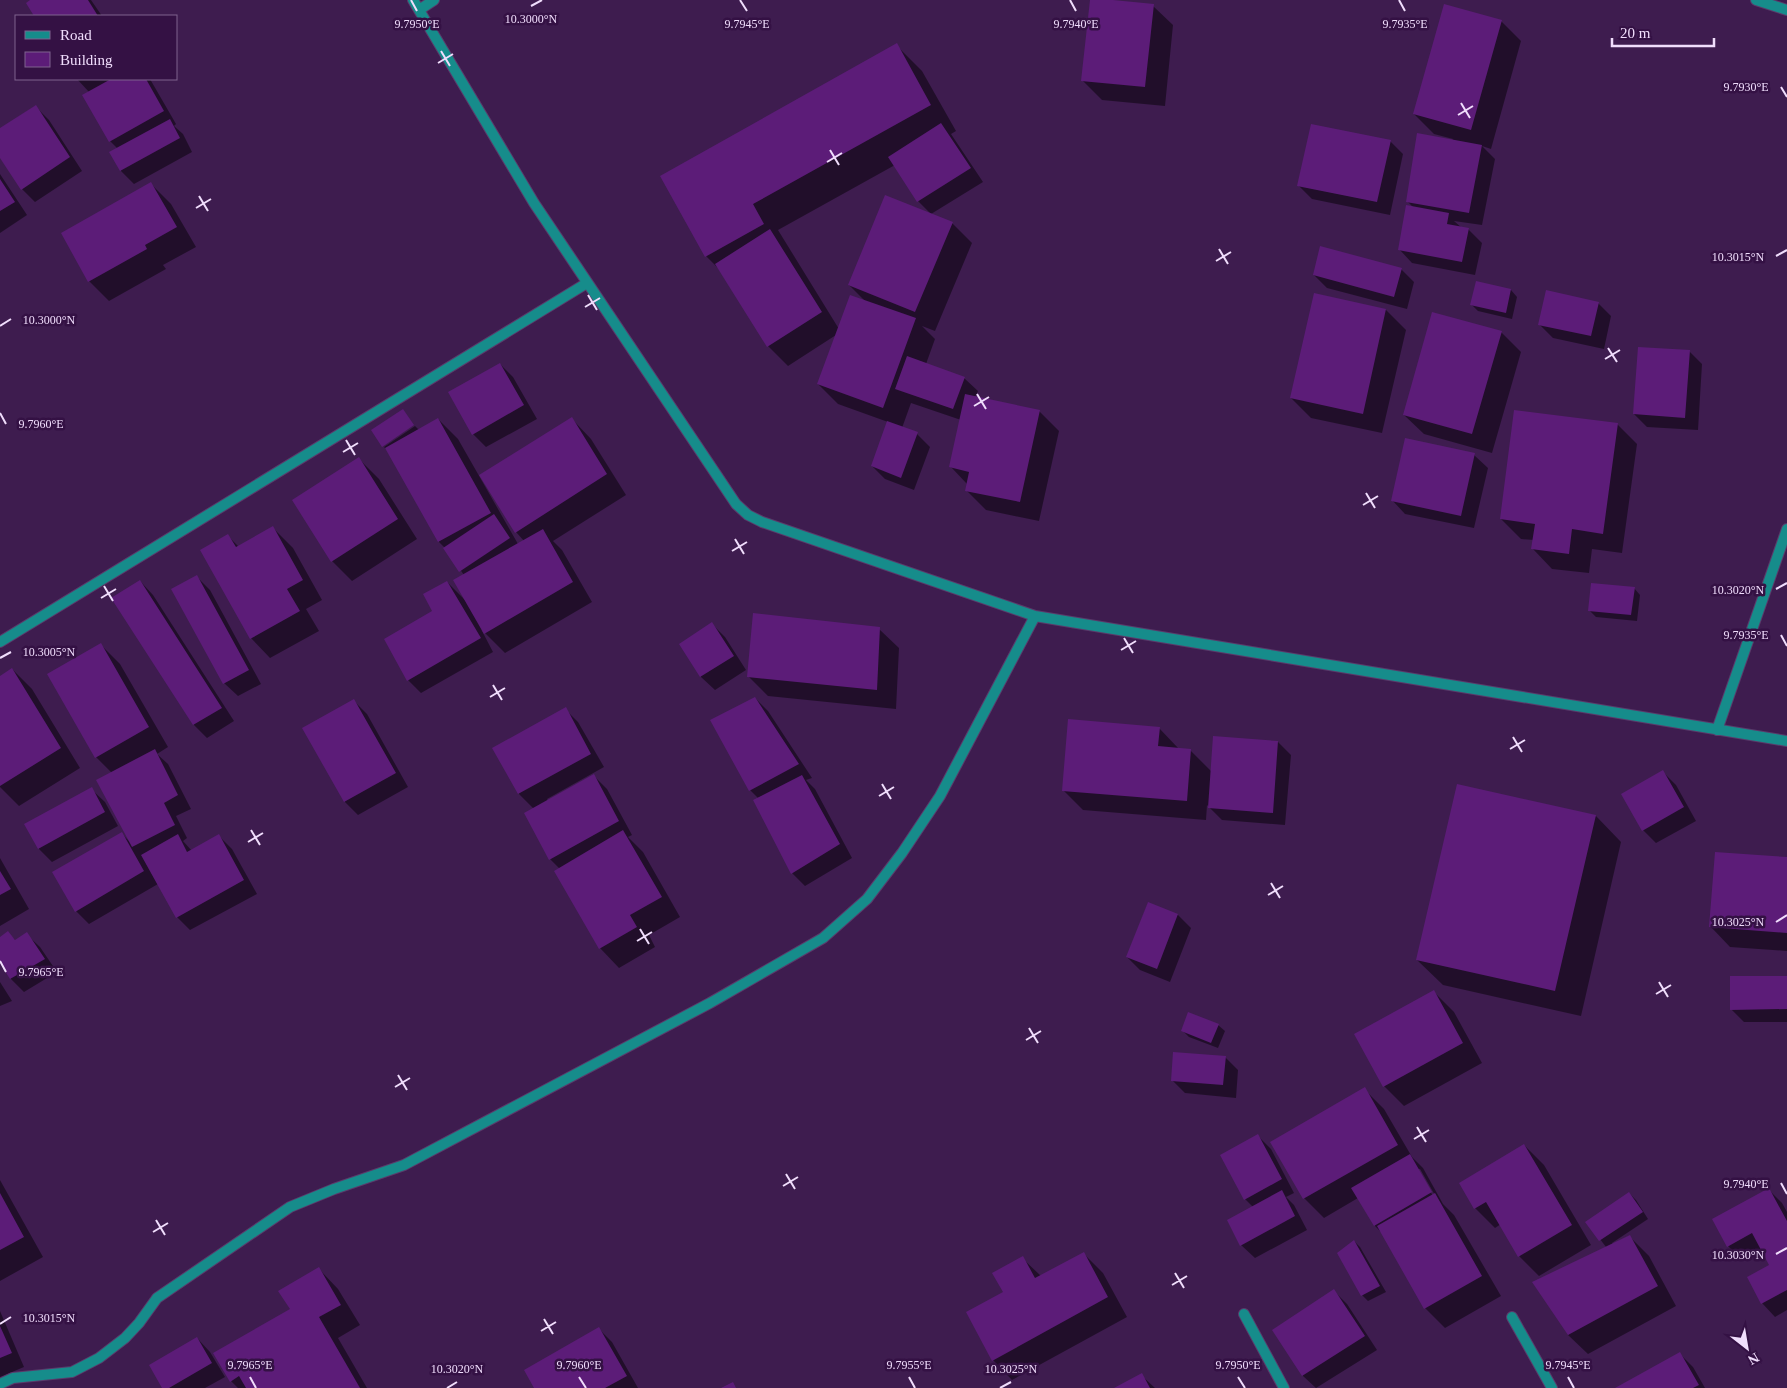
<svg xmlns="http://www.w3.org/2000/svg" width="1787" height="1388" font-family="Georgia,serif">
  <rect width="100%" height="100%" fill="#3e1c4f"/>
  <path fill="#0007" fill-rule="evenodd" d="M33 0H91L102 16H36L27 3Z
    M1091 0 1153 6 1173 25 1165 106 1102 100 1082 80Z
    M1501 21 1521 41 1491 149 1482 146 1495 159 1482 225 1454 221 1462 228 1468 229 1482 243 1475 275 1412 263 1399 249 1414 208 1408 202 1453 139 1434 134 1414 114Z
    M896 45 922 71 956 131 951 134 983 182 931 214 918 201 895 165 778 230 839 329 866 302 849 285 952 223 972 243 935 331 922 326 935 339 926 364 964 378 978 391 975 397 1039 411 1059 431 1039 521 986 510 966 490 967 484 951 467 961 420 911 403 902 428 917 434 930 447 914 490 885 479 872 466 888 422 838 404 818 384 836 335 788 366 768 346 718 268 706 256Z
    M77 79H150L176 124 174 126 183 134 192 152 134 184 121 171 111 153 118 149 110 141 89 92Z
    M35 106 49 120 82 171 35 202 22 189 0 156V129Z
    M1390 141 1403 154 1390 215 1312 199 1299 186Z
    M0 174 27 215 0 233Z
    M151 184 171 204 196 247 163 265 166 269 109 301 89 281Z
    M1401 269 1414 282 1407 309 1327 288 1314 275Z
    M1477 283 1511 290 1517 297 1512 319 1478 311 1472 305Z
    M1315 294 1386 310 1406 330 1382 433 1311 418 1291 398Z
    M1598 303 1611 316 1604 349 1553 338 1540 325Z
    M1501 332 1521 352 1492 453 1424 434 1404 415Z
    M1689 351 1702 364 1698 430 1647 427 1634 414Z
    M500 364 513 377 537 419 486 447 473 434Z
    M438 419 458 439 518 544 524 541 516 532 572 419 591 439 626 495 553 541 562 550 592 602 505 653 481 629 493 652 421 693 408 680 447 582 465 600 464 575 445 548 439 542 389 452 384 447 415 426 419 430Z
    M1617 424 1637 444 1622 553 1592 549 1589 573 1552 569 1533 549 1534 540 1521 539 1501 519Z
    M1474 455 1488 468 1474 528 1405 514 1392 500Z
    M359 459 379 479 417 539 352 581 332 561Z
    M273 528 293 548 322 600 306 609 319 631 270 658 251 638 228 536 239 547Z
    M196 576 210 590 261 684 238 696 224 683Z
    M140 581 153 595 234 721 207 738 194 725 113 599Z
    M1634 588 1640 595 1637 621 1596 617 1590 611Z
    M712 624 725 637 746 670 715 690 701 677 681 644Z
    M879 629 899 648 896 709 768 696 748 676Z
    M101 645 120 664 168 747 157 754 168 764 191 809 176 816 187 838 183 841 192 851 219 836 232 849 257 894 190 930 177 917 158 884 89 924 76 911 122 834 129 841 112 773 96 757 49 675Z
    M12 669 32 689 80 768 19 806 0 787V677Z
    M755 698 768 711 812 778 806 780 815 789 852 858 805 886 792 873 758 798 750 790Z
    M354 701 367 714 408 787 358 815 345 802 304 729Z
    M565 709 578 722 604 767 547 799 548 801 594 776 607 789 632 835 628 837 643 852 680 917 649 935 655 947 619 968 600 948 560 869 550 859 534 809 519 794 494 748Z
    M1159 728 1179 749 1190 750 1212 772 1278 742 1291 755 1285 825 1222 820 1207 805 1206 820 1083 810 1063 790Z
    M1663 772 1676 785 1696 821 1656 843 1643 830Z
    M91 789 105 802 118 826 52 862 39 849 26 825Z
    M1596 816 1621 842 1581 1016 1443 985 1417 960Z
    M0 858 29 909 0 926Z
    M1787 858V951L1730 947 1711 927Z
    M1148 903 1178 915 1191 928 1170 982 1140 970 1127 957Z
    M8 933 16 941 26 934 40 947 57 972 24 992 11 979 0 961V938Z
    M1787 978V1022H1744L1731 1009Z
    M0 982 12 1001 0 1006Z
    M1434 992 1454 1012 1482 1063 1404 1106 1384 1086Z
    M1218 1025 1225 1031 1218 1048 1189 1037 1183 1031Z
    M1225 1057 1238 1070 1236 1098 1185 1093 1172 1080Z
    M1364 1089 1384 1109 1412 1157 1423 1168 1443 1204 1454 1215 1501 1296 1445 1328 1425 1308 1382 1233 1375 1226 1358 1198 1324 1218 1304 1198ZM1418 1169H1420L1436 1197 1434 1198Z
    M1258 1136 1271 1149 1294 1193 1286 1197 1294 1205 1307 1230 1255 1258 1241 1245 1253 1207 1245 1199Z
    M1524 1145 1544 1165 1591 1245 1539 1276 1519 1256 1501 1224 1495 1228 1475 1208 1460 1183Z
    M0 1180 43 1257 0 1281Z
    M1769 1190 1782 1203 1787 1212V1310L1775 1317 1762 1303 1748 1277 1771 1265 1762 1248 1741 1259 1728 1246Z
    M1629 1193 1636 1200 1648 1219 1612 1243 1613 1244 1629 1236 1649 1256 1676 1306 1588 1354 1568 1335 1606 1247 1587 1222Z
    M1354 1241 1360 1247 1386 1292 1368 1301 1362 1295Z
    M1084 1254 1103 1273 1127 1317 1012 1380 993 1360 1004 1293 1022 1258 1041 1276Z
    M319 1269 338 1289 360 1325 338 1338 367 1388H238L231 1381 291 1310Z
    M1334 1291 1347 1304 1377 1350 1316 1388 1303 1376 1274 1330Z
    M0 1311 24 1367 0 1377Z
    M599 1329 612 1342 638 1388H535Z
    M197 1338 210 1352 225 1377 205 1388H164Z
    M1680 1354 1693 1367 1705 1388H1618Z
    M1141 1375 1155 1388H1117Z"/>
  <path fill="#5c1c78" d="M30 0H88L98 16H34L26 3Z
    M1090 0H1113L1154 4 1145 87 1081 81Z
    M1444 4 1502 20 1471 130 1413 114Z
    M897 43 931 105 753 204 764 224 705 257 660 176Z
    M111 79H146L164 111 109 142 82 95Z
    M36 105 70 157 21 190 0 158V128Z
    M170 119 180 138 120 171 109 152Z
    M941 123 971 168 917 202 888 157Z
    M1311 124 1391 140 1377 202 1297 186Z
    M1417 133 1482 145 1469 213 1406 202Z
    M0 179 15 202 0 211Z
    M151 182 177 227 145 245 147 249 88 282 61 233Z
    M885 195 953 222 915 312 848 285Z
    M1406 205 1449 213 1447 224 1469 228 1462 262 1398 250Z
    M770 229 822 312 767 347 715 264Z
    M1320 246 1402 268 1394 297 1313 275Z
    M1476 281 1511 289 1506 313 1470 305Z
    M1546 290 1599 302 1591 336 1538 325Z
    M1314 293 1386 309 1363 414 1290 398Z
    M850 295 916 318 883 408 817 384Z
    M1432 312 1502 331 1472 434 1403 415Z
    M1638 347 1690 350 1685 418 1633 414Z
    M907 356 965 377 953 409 895 389Z
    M500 363 524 405 472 435 448 392Z
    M965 394 1040 410 1020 502 965 491 969 472 949 467Z
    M403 409 414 425 382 447 371 430Z
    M1514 410 1618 423 1603 534 1572 529 1569 554 1531 549 1535 524 1500 519Z
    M572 417 607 474 515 533 479 475Z
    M438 418 491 513 438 542 385 448Z
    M887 421 918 432 901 478 871 466Z
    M1405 438 1475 453 1461 516 1391 501Z
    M359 457 398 519 331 562 292 500Z
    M494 514 510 538 459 572 443 548Z
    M273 526 303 580 287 589 300 611 250 639 200 550 228 534 236 547Z
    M543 529 573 582 484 634 453 580Z
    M197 575 249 670 223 684 171 589Z
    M140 580 222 708 193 725 111 598Z
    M447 581 481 638 407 681 384 639 432 611 423 594Z
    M1591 583 1635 587 1631 615 1588 611Z
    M753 613 880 627 877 690 747 677Z
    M712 622 734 656 700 677 679 644Z
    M101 643 149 727 95 758 47 674Z
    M12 668 61 748 0 786V676Z
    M755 697 799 764 749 791 710 720Z
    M354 699 396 773 344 802 302 728Z
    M566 707 591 754 518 794 492 748Z
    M1068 719 1160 727 1158 746 1191 749 1187 801 1062 791Z
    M1213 736 1278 741 1273 813 1208 808Z
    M155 749 178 795 164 803 175 825 132 847 96 780Z
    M1663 770 1684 807 1642 831 1621 794Z
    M594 774 619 821 549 860 524 813Z
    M802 775 840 844 791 874 753 800Z
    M1457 784 1596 815 1555 991 1416 960Z
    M92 787 105 812 38 849 24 824Z
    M623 830 662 897 630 915 637 927 599 949 554 871Z
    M122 832 144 871 75 912 52 872Z
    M178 834 187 852 219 834 244 880 176 918 141 855Z
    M1715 852 1787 857V933L1709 927Z
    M0 871 11 889 0 895Z
    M1148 902 1178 914 1157 969 1126 957Z
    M8 931 15 940 27 932 45 959 10 979 0 963V937Z
    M1730 976H1787V1009L1730 1010Z
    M1434 990 1463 1043 1383 1087 1354 1034Z
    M1188 1012 1219 1024 1211 1043 1181 1031Z
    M1173 1052 1226 1056 1223 1085 1171 1081Z
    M1365 1087 1398 1145 1303 1199 1270 1142Z
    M1258 1134 1282 1179 1244 1200 1220 1155Z
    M1524 1144 1572 1225 1518 1257 1486 1202 1474 1209 1459 1183Z
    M1410 1154 1432 1192 1374 1226 1351 1188Z
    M1769 1188 1787 1221V1290L1761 1304 1747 1277 1769 1265 1752 1233 1727 1247 1712 1219Z
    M1282 1190 1295 1216 1240 1246 1227 1220Z
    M1629 1192 1643 1212 1599 1241 1585 1222Z
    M0 1193 24 1237 0 1250Z
    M1435 1193 1482 1276 1424 1309 1377 1226Z
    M1630 1235 1658 1286 1568 1335 1532 1282Z
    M1354 1240 1380 1286 1361 1296 1337 1253Z
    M1084 1252 1108 1297 992 1361 966 1312 1003 1292 992 1273 1023 1256 1035 1278Z
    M319 1267 341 1305 319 1317 360 1388H246L239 1376 230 1382 213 1353 290 1309 278 1291Z
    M1334 1289 1365 1336 1302 1376 1272 1330Z
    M0 1326 12 1353 0 1358Z
    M599 1327 627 1376 605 1388H534L524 1370Z
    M197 1337 212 1363 169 1388H162L149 1365Z
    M1680 1352 1699 1385 1693 1388H1615Z
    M1142 1373 1150 1388H1114Z
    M733 1382 736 1388H721Z"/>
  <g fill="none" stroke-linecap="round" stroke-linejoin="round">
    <g stroke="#5a3b6b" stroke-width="12">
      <path id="minor" d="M413 0 534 203 736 504 748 515 762 522 1035 616 1787 741
        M1756 0 1787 10
        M419 10 434 0
        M0 642 587 283
        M1717 730 1787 529
        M1244 1314 1284 1388
        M1512 1317 1552 1388
        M0 1384 13 1378 72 1372 99 1358 125 1338 139 1323 157 1298 290 1207 334 1189 404 1165 710 1003 823 938 867 899 902 853 940 796 1035 616"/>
    </g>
    <use href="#minor" stroke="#168c8b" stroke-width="10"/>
  </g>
  <path fill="none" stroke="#f0ddfc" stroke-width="2" d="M411 0 417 11M740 0 747 11M1070 0 1076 11M1399 0 1405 11M531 6 542 0M441 51 450 66M438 63 453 54M1781 87 1787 97M1461 103 1470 118M1458 115 1473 106M830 150 839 165M827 162 842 153M199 196 208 211M196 208 211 199M1219 249 1228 264M1776 256 1787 250M1216 261 1231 252M588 295 597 310M585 307 600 298M0 326 11 319M1608 348 1617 362M1605 359 1620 350M977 394 986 409M974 406 989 397M0 413 6 424M346 440 355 455M343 452 358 443M1366 493 1375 508M1363 505 1378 496M735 539 744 554M732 551 747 542M104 586 113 601M1776 589 1787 583M101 598 116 589M1781 635 1787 646M1124 638 1133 653M1121 650 1136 641M0 658 11 652M493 685 502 700M490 697 505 688M1513 737 1522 752M1510 749 1525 740M882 784 891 799M879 796 894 787M251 830 260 845M248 842 263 833M1271 883 1280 898M1268 895 1283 886M1776 922 1787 915M640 929 649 944M637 941 652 932M0 961 6 972M1659 982 1668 997M1656 994 1671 985M1029 1028 1038 1043M1026 1040 1041 1031M398 1075 407 1090M395 1087 410 1078M1417 1127 1426 1142M1414 1139 1429 1130M786 1174 795 1189M1781 1183 1787 1194M783 1186 798 1177M156 1220 165 1235M153 1232 168 1223M1776 1254 1787 1248M1175 1273 1184 1288M1172 1285 1187 1276M544 1319 553 1334M0 1324 11 1317M541 1331 556 1322M250 1377 256 1388M579 1377 586 1388M909 1377 915 1388M1238 1377 1245 1388M1568 1377 1574 1388M447 1388 457 1382M1000 1388 1011 1382"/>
  <g font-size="12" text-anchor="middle" fill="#f0ddfc" stroke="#341144" stroke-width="5" stroke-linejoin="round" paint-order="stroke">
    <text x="531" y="23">10.3000°N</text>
    <text x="417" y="28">9.7950°E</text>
    <text x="747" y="28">9.7945°E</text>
    <text x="1076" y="28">9.7940°E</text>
    <text x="1405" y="28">9.7935°E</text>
    <text x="1746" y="91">9.7930°E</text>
    <text x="1738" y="261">10.3015°N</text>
    <text x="49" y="324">10.3000°N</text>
    <text x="41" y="428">9.7960°E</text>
    <text x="1738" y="594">10.3020°N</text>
    <text x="1746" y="639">9.7935°E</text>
    <text x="49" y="656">10.3005°N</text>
    <text x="1738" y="926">10.3025°N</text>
    <text x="41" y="976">9.7965°E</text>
    <text x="1746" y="1188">9.7940°E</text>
    <text x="1738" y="1259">10.3030°N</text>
    <text x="49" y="1322">10.3015°N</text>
    <text x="250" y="1369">9.7965°E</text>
    <text x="579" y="1369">9.7960°E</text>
    <text x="909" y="1369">9.7955°E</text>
    <text x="1238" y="1369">9.7950°E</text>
    <text x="1568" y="1369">9.7945°E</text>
    <text x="457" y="1373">10.3020°N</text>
    <text x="1011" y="1373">10.3025°N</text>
  </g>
  <rect x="15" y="15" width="162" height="65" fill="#341144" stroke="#7f638e"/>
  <rect x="25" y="31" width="25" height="8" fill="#168c8b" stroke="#7f638e"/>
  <text x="60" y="40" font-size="15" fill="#f0ddfc">Road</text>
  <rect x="25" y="52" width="25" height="15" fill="#5c1c78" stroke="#7f638e"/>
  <text x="60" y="65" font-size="15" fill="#f0ddfc">Building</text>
  <g transform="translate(1747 1348) rotate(149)" stroke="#341144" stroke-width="4" paint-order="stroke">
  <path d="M0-4L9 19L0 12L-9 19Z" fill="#f0ddfc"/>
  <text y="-8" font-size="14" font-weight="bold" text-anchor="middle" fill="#f0ddfc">N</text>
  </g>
  <path d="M1612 38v8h102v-8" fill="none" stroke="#f0ddfc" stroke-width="2.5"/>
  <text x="1620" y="38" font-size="15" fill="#f0ddfc" stroke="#341144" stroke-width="4" paint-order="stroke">20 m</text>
</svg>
